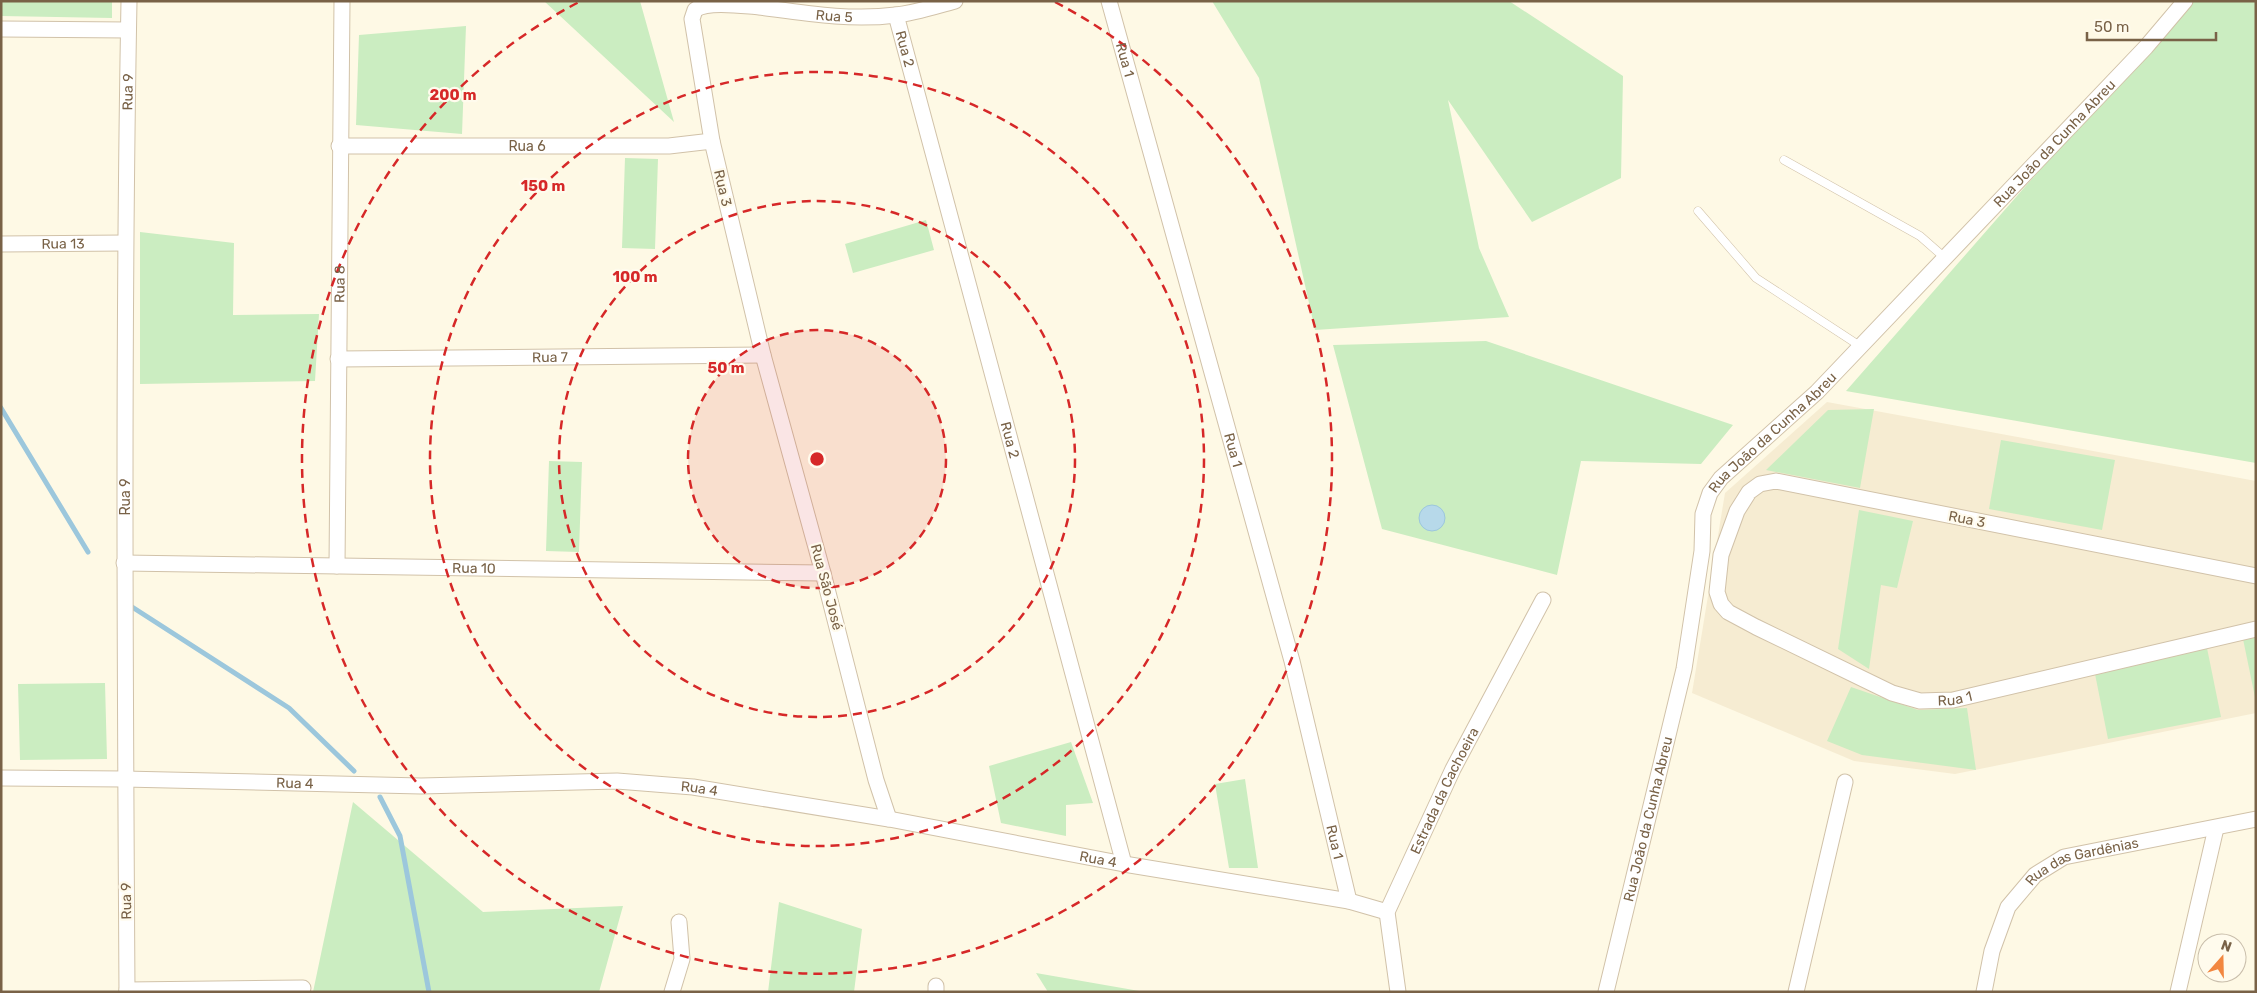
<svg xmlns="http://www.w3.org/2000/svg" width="2257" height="993" font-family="Rubik,sans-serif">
  <rect width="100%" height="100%" fill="#fef9e5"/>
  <path fill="#f6ecd2" d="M1827 402 2256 481V713L1955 774 1854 761 1692 693 1725 493Z"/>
  <path fill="#cbedc1" d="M1 1H112V18L1 16Z
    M544 1H640L674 122Z
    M1212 1H1509L1623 76 1621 178 1532 222 1448 100 1479 248 1509 317 1315 330 1259 78Z
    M2188 1H2256V463L1846 391Z
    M466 26 462 134 356 125 359 35Z
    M625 158 658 159 655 249 622 248Z
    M926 220 934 250 853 273 845 244Z
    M140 232 234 243 233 315 319 314 315 381 140 384Z
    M1486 341 1733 425 1701 464 1581 461 1557 575 1382 529 1333 345Z
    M1874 409 1860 488 1766 470 1828 410Z
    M2001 440 2115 460 2102 530 1989 509Z
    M549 461 582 462 579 552 546 551Z
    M1859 510 1913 521 1897 588 1881 585 1869 669 1838 649Z
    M2256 636V702L2243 639Z
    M2207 648 2221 717 2108 739 2094 669Z
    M105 683 107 759 20 760 18 684Z
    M1851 687 1918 710 1967 708 1976 770 1862 755 1827 741Z
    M1071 742 1093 803 1066 805V836L1001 823 989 766Z
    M1245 779 1258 868H1229L1215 784Z
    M353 802 483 912 623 906 599 992H313Z
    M779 902 862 929 854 992H768Z
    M1036 973 1145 992H1048Z"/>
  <path fill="#b7d9ea" stroke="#9cc7dc" d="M1419 518a13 13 0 1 1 26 0a13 13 0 1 1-26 0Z"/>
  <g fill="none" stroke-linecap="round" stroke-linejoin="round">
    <path stroke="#9cc7dc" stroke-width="5" d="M1 408 88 552
      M129 605 289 708 354 771
      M380 797 400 836 429 992"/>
    <g stroke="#d1c2a9" stroke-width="9">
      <path id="lane" d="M1784 160 1920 236 1945 258
        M1698 211 1756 278 1860 346"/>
    </g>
    <g stroke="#d1c2a9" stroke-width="17">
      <g id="street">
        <path id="s1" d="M1109 1 1292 661 1349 901"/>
        <path id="s2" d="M896 15 1124 864"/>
        <path d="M1 29 128 30"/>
        <path id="s3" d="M339 146H669L712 141"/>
        <path id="s4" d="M1 244 125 243"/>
        <path id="s5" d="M338 359 763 355"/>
        <path id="s6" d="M124 563 823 573"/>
        <path id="s7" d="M337 566 342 1"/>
        <path id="s8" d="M2256 576 1776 481 1760 484 1749 492 1737 511 1721 555 1717 592 1721 604 1728 612 1756 627 1892 693 1920 701 1953 700 2256 629"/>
        <path id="s9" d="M1 778 124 779 421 786 617 781 693 787 889 819 1124 864 1349 901 1387 912"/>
        <path id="s10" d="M889 819 876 780 823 573 763 355 712 141 692 19 695 10C707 0 744 6 759 7 804 13 850 21 896 15 916 13 936 6 955 1"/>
        <path d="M127 990 303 988"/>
        <path id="s11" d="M127 992C125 662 123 331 129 1"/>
        <path d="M672 992 682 959 679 922"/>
        <path d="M936 992V986"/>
        <path id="s12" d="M1398 992 1387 912 1453 769 1543 600"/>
        <path id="s13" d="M1606 992 1684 669 1702 551 1703 514 1710 493 1721 478 1817 392 2146 47 2185 1"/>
        <path d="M1796 992 1845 782"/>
        <path id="s14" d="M1984 992 1992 951 2008 907 2035 875 2064 857 2256 819"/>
        <path d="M2178 992 2216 828"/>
      </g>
    </g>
    <use href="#lane" stroke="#fff" stroke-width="8"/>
    <use href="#street" stroke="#fff" stroke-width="15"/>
  </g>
  <circle cx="817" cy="459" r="129" fill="#d62828" fill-opacity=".12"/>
  <g fill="none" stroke="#d62828" stroke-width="2.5" stroke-dasharray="9 6">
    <circle cx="817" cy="459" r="129"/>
    <circle cx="817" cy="459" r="258"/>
    <circle cx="817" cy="459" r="387"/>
    <path d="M1055 2A515 515 0 1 1 579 2"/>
  </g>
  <g text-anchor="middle" stroke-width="4.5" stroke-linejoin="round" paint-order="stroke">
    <g font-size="14" fill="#796247" stroke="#fffbed">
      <text dy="5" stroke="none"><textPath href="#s10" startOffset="975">Rua 5</textPath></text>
      <text dy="5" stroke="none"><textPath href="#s2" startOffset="35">Rua 2</textPath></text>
      <text dy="5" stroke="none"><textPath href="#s1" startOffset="61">Rua 1</textPath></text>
      <text dy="5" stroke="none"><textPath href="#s11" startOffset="900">Rua 9</textPath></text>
      <text dy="5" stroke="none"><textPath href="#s13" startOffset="1002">Rua João da Cunha Abreu</textPath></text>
      <text dy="5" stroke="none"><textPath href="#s3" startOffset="188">Rua 6</textPath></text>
      <text transform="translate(723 188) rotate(77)" y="5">Rua 3</text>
      <text dy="5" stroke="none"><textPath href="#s4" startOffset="62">Rua 13</textPath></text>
      <text dy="5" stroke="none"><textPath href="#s7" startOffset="282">Rua 8</textPath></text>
      <text dy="5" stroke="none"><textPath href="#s5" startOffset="212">Rua 7</textPath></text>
      <text dy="5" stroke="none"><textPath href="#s13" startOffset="598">Rua João da Cunha Abreu</textPath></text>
      <text dy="5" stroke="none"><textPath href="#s2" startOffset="440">Rua 2</textPath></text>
      <text dy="5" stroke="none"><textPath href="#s1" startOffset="466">Rua 1</textPath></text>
      <text dy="5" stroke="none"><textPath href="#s11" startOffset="495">Rua 9</textPath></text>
      <text transform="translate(1967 519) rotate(11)" y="5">Rua 3</text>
      <text dy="5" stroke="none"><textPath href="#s6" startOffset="350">Rua 10</textPath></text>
      <text transform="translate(827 587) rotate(75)" y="5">Rua São José</text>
      <text dy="5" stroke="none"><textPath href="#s8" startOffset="896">Rua 1</textPath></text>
      <text dy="5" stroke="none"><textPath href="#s9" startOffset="294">Rua 4</textPath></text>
      <text dy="5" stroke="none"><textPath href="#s9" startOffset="699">Rua 4</textPath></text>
      <text dy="5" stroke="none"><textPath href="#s12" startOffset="215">Estrada da Cachoeira</textPath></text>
      <text dy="5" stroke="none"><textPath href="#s13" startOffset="178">Rua João da Cunha Abreu</textPath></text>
      <text dy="5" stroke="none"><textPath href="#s1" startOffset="871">Rua 1</textPath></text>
      <text dy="5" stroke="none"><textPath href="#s9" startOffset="1104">Rua 4</textPath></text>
      <text dy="5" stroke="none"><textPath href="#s14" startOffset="180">Rua das Gardênias</textPath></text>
      <text transform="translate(126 901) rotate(-91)" y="5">Rua 9</text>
    </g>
  </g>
  <circle cx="817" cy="459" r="8" fill="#d62828" stroke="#fffbed" stroke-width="2.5"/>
  <g font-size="15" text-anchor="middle" font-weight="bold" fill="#d62828" stroke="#fffbed" stroke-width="4.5" stroke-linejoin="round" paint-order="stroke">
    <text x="453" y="100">200 m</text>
    <text x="543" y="191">150 m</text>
    <text x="635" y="282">100 m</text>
    <text x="726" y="373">50 m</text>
  </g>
  <rect width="2257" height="993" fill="none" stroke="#796247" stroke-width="5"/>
  <g transform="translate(2222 958) rotate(20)"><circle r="24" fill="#fffbed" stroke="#c9beab"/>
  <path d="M0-4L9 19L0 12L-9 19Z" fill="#f28740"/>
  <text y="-8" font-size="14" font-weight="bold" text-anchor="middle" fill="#796247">N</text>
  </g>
  <path d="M2087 32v8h129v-8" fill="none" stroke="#796247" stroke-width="2.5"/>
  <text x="2094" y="32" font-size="15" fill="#796247" stroke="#fffbed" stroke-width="4" paint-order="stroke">50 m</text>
</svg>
